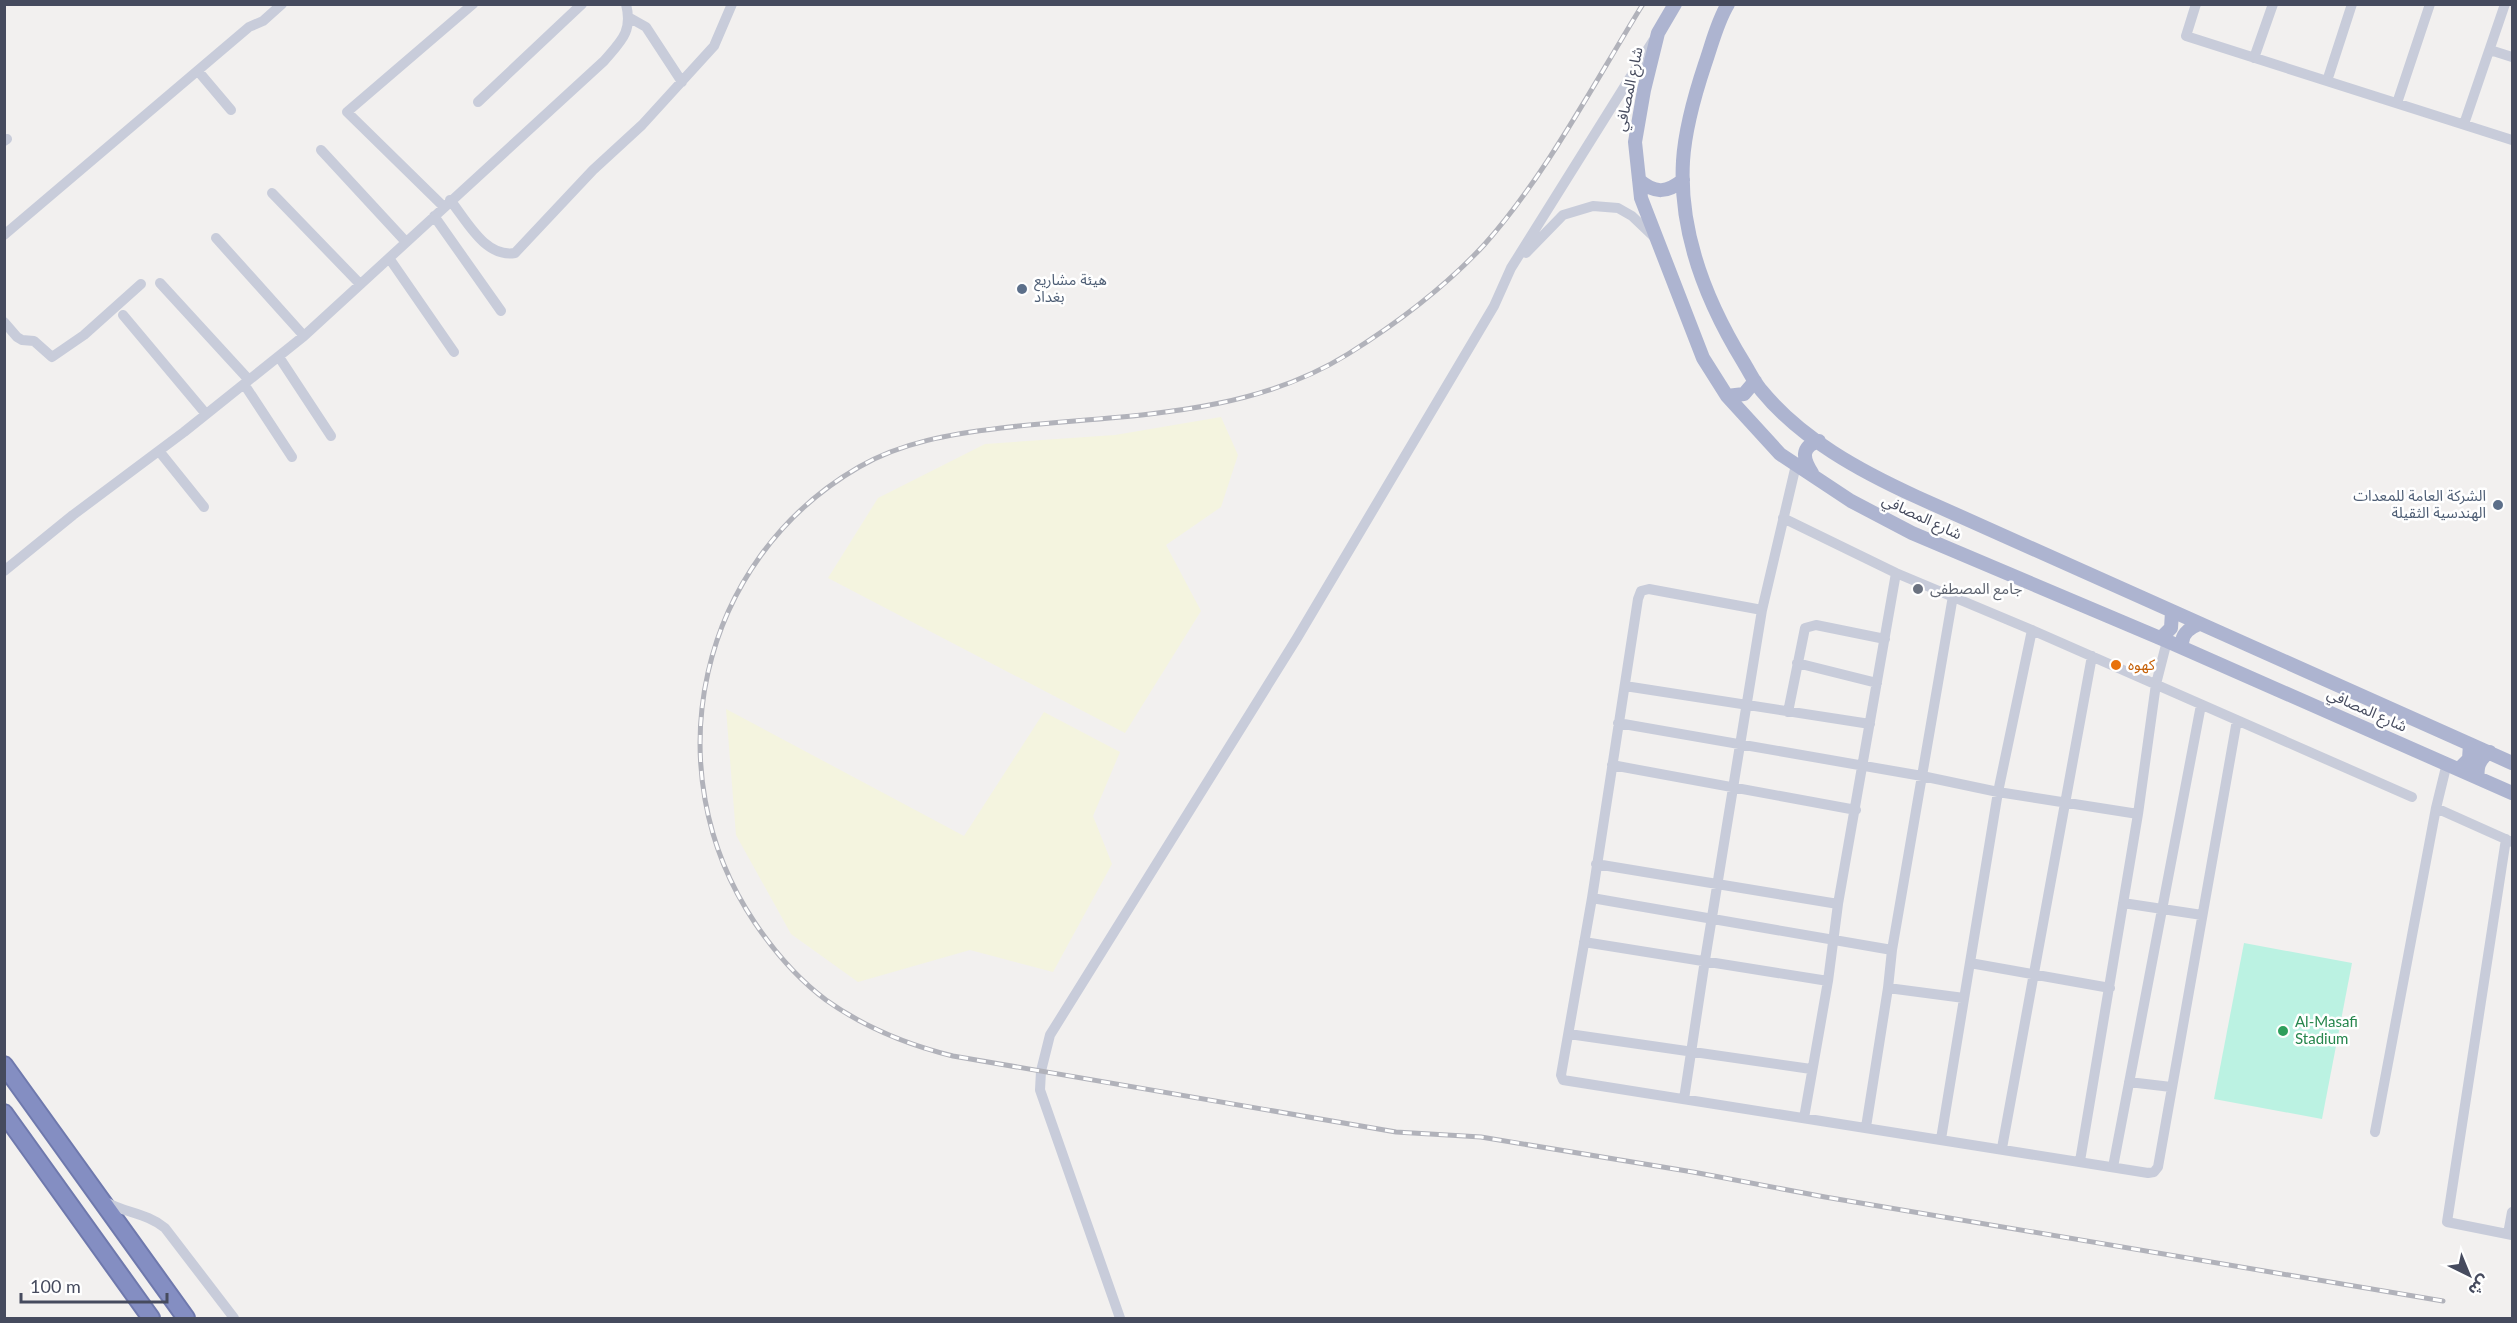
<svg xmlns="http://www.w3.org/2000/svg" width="2517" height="1323" font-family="Lato,'Noto Sans Arabic',sans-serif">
  <rect width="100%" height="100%" fill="#f2f0ef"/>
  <path fill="#bbf2e2" d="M2244 943 2352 963 2322 1119 2214 1099Z"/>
  <path fill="#f4f4df" d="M1221 417 1238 455 1221 507 1166 545 1201 611 1125 733 828 578 878 498 985 444 1115 435Z
    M726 709 964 836 1044 712 1120 752 1093 816 1112 864 1053 972 970 950 858 982 791 934 736 835Z"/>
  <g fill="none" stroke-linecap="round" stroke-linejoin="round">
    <g stroke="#6f79ad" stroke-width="20">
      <path id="highway" d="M4 1065 186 1318
        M4 1113 151 1318"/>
    </g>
    <path stroke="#c8ccda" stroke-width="10" d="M2196 4 2186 36 2512 140
      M630 18 646 27 682 82
      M2490 50 2512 57
      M2254 58 2273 4
      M198 71 231 110
      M2327 81 2352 4
      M478 102 582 4
      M2397 103 2430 4
      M2464 124 2505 4
      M4 141 7 139
      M321 150 406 242
      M272 193 360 284
      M450 200C467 221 485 258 515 253L593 170 642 125 714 46 732 4
      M444 207 347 112 473 4
      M434 216 501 311
      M4 235 249 27 263 21 282 4
      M216 238 304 336
      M1526 253 1563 215 1593 206 1618 208 1632 216 1653 236
      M389 258 454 352
      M160 283 249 380
      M123 315 206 414
      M4 322 17 337 22 340 34 341 52 357 84 335 141 284
      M279 357 331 436
      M244 384 292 457
      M159 451 204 507
      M1783 518 1896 573 2032 630 2412 797
      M4 571 73 515 184 432 304 336 604 61C621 41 633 32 626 4
      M1762 610 1649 589 1641 591 1638 599 1592 898 1561 1075 1563 1080 2148 1173 2154 1172 2158 1167 2237 720
      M1797 663 1877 683
      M1625 686 1870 724
      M1788 712 1805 628 1816 625 1885 639
      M1618 723 1922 776 1998 792 2138 814
      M1612 765 1856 810
      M2436 808 2512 842
      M2506 839 2447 1222 2512 1235
      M1596 864 1838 904
      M1592 898 1892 950
      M2123 903 2202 915
      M1584 942 1828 981
      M1970 963 2110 988
      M1888 988 1964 998
      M1569 1034 1811 1069
      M2129 1082 2171 1087
      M1684 1099 1705 960 1762 610 1796 465
      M1804 1118 1828 981 1838 904 1896 573
      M1866 1127 1888 988 1892 950 1953 596
      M2375 1132 2436 808 2447 763
      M1941 1139 1998 792 2032 630
      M2002 1148 2092 656
      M2080 1161 2138 814 2156 684 2167 641
      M2113 1167 2201 705
      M106 1202C125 1213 147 1213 165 1228L234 1318
      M2508 1234 2512 1212
      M1120 1318 1040 1090 1041 1071 1050 1035 1297 638 1494 306 1511 268 1653 41"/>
    <path stroke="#adb4d0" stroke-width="14" d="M1675 4 1658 33 1644 90 1635 142 1641 198 1703 358 1727 396 1780 454 1851 501 1912 533 2167 641 2512 793
      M1728 4C1717 22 1712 44 1705 64 1695 94 1685 129 1683 161 1679 232 1707 303 1744 363 1749 371 1754 382 1761 390 1801 439 1860 471 1917 497L2512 763
      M1639 180C1655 194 1667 193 1683 180
      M1727 396 1744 394 1755 381
      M1812 473C1803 459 1800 447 1819 441
      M2161 638 2171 628 2172 612
      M2183 648C2179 636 2189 628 2199 624
      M2459 769 2469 759 2470 744
      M2478 777C2476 766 2480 758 2490 752"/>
    <use href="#highway" stroke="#848ec2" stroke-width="16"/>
    <g stroke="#b1b2ba" stroke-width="5">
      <path id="rail" d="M1643 4C1594 83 1545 177 1484 245 1445 287 1396 324 1348 354 1244 419 1118 414 1001 428 951 434 902 442 859 467 698 560 652 770 755 923 774 951 798 979 826 1000 864 1027 908 1045 953 1056L1396 1132 1481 1137 1693 1172 1825 1197 2443 1301"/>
    </g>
    <use href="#rail" stroke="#fff" stroke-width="3" stroke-dasharray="9" stroke-linecap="butt"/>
  </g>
  <g fill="#5c6f8a" stroke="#fff" stroke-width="2">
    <circle cx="1022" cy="289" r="6"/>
    <circle cx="2498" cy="505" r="6"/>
  </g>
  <circle fill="#6b7280" stroke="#fff" stroke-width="2" cx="1918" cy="589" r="6"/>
  <circle fill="#e8710a" stroke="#fff" stroke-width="2" cx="2116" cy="665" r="6"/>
  <circle fill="#2e9e5b" stroke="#fff" stroke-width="2" cx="2283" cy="1031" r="6"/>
  <g text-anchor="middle" stroke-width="5" stroke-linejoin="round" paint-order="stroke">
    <g font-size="15" fill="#464b5e" stroke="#fff">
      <text transform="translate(1629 89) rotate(-78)" y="5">شارع المصافي</text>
      <text transform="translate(1922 517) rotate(25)" y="5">شارع المصافي</text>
      <text transform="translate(2367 710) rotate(24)" y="5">شارع المصافي</text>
    </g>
    <g font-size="15" fill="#4e5e75" stroke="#fff" text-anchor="start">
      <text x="1034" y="285">هيئة مشاريع<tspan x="1034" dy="17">بغداد</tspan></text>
      <text x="2486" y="501" text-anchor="end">الشركة العامة للمعدات<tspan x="2486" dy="17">الهندسية الثقيلة</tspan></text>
    </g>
    <g font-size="15" fill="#5b616d" stroke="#fff" text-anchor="start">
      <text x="1930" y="594">جامع المصطفى</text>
    </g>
    <g font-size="15" fill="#c56008" stroke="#fff" text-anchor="start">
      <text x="2128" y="670">كهوه</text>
    </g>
    <g font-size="15" fill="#27864d" stroke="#fff" text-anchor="start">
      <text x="2295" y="1027">Al-Masafi<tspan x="2295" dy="17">Stadium</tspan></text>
    </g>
  </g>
  <rect width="2517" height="1323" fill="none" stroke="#464b5e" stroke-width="12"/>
  <g transform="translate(2469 1275) rotate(137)" stroke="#ffffff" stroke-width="4.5" paint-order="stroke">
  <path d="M0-4.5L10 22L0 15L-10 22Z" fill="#464b5e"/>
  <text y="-9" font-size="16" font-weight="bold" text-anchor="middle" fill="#464b5e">ش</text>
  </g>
  <path d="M21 1293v9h146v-9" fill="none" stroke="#464b5e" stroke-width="3"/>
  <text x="30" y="1293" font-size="18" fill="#464b5e" stroke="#ffffff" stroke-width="4.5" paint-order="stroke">100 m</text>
</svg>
